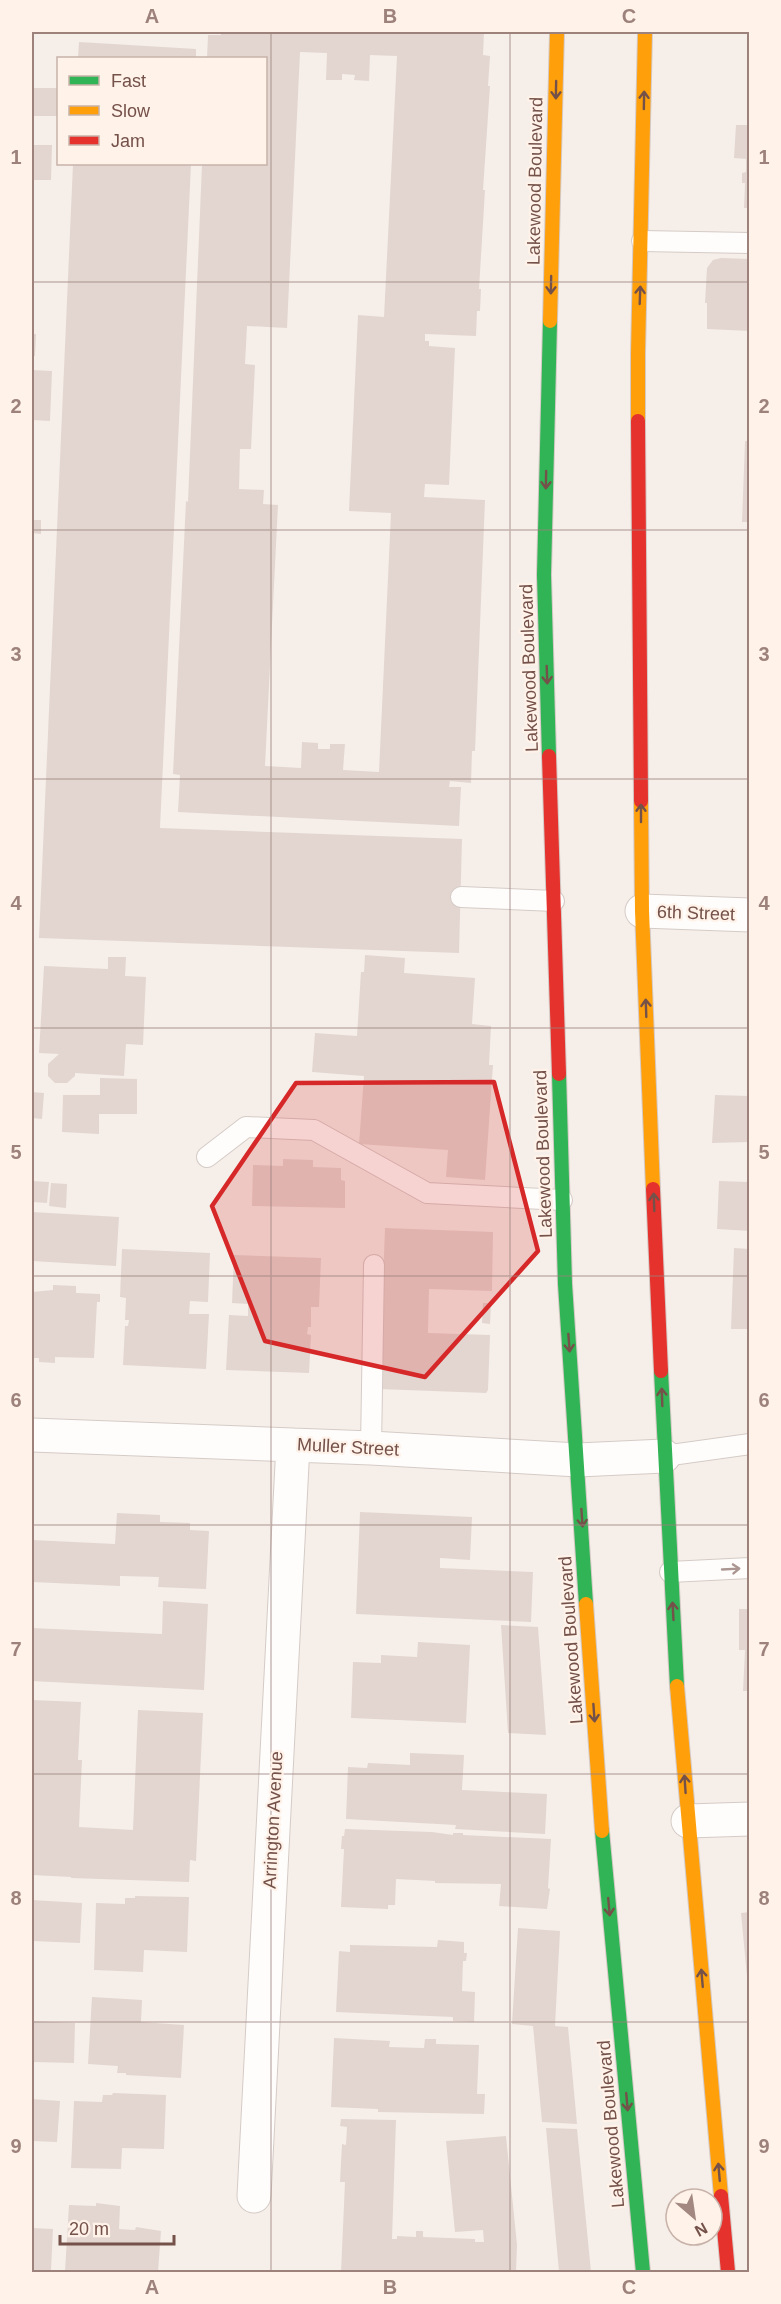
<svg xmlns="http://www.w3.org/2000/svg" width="781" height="2304" font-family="Arial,sans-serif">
  <rect width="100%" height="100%" fill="#f6efe9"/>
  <path fill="#e3d6d1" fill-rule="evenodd" d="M221 32H484L483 55 490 56 488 86H490L483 190H485L479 289H481L480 311H477L476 336 425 334V341H429V346L455 348 449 485 425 484 424 497 485 500 475 751H472L471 783 450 781 449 787H461L459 826 178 812 180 775 173 774 186 501 188 502 202 164H266V58H207L208 35H221ZM300 52 327 53 326 80H342V74L355 75 354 80 369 81 370 55 397 56 384 317 358 315 349 511 391 513 379 772 343 770 345 744H330V749H318V743L302 742 301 768 265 766 278 505 263 504 264 490 239 489 240 449H251L255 365 245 364 247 326 287 328Z
    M79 42 196 49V58H78Z
    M32 88H58V116H32Z
    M736 125H750V208H744L745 183H742V173L746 172V159L734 158Z
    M32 145H52L51 180H32Z
    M73 164H191L160 828 462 839 459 953 39 938Z
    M721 258 750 259V331L707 329V303H705L707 268 713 260Z
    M32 334H36L35 356H32Z
    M32 370 52 371 50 421 32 420Z
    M745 441H750V522H742Z
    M32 520H41V534L32 533Z
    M365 955 405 958 404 973 475 978 472 1024 491 1026 489 1065H493L485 1180 446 1177 448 1150 359 1144 364 1076 312 1072 315 1033 357 1036 361 972H364Z
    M108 957H126L125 976 146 977 143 1045 126 1044 124 1076 75 1073V1076L67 1083H55L48 1076V1064L59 1054 39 1053 44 966 108 969Z
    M100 1078 137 1079V1114H99V1134L62 1132 63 1095H100Z
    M32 1092 44 1093 42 1119 32 1118Z
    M715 1095 750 1096V1142L712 1143Z
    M283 1159 313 1160V1167L341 1168V1180L345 1181V1208L252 1206 253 1165 283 1166Z
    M32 1181 49 1182 47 1203 32 1202Z
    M719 1181 749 1182 750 1231 717 1229Z
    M51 1183 67 1184 66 1208 49 1206Z
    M32 1212 119 1217 116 1266 32 1261Z
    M385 1228 493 1232 492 1291 429 1289 428 1333 490 1335 488 1390 486 1393 379 1389Z
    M734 1248 750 1249V1329H731Z
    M122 1249 210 1253 208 1302 190 1301 189 1314H209L206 1369 123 1365 125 1326H128L129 1320H125L126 1298 120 1297Z
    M234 1255 321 1258 319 1307H311V1327H308L307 1334 311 1335 309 1373 226 1370 229 1315 248 1316V1304L232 1303Z
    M53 1285 76 1286V1293L100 1294V1302H97L94 1358 55 1357V1363L39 1362V1358H32V1292L53 1290Z
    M483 1303H491L490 1324 482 1323Z
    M360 1512 472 1517 470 1560 440 1558V1568L533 1572 531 1622 356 1614Z
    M117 1513 160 1515V1522L190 1523V1530L209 1531 206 1589 158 1587 159 1577 120 1576V1586L32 1582V1540L115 1544Z
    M163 1601 208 1604 204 1690 32 1681V1628L162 1634Z
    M739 1609H750V1691H743L745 1650H739Z
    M501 1625 538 1627 546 1735 508 1733Z
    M418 1642 470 1645 466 1723 351 1718 353 1662 381 1663V1655L417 1657Z
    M32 1700 81 1702 78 1760H82L79 1827 133 1830 138 1710 203 1713 196 1861 190 1860 189 1882 71 1878V1877L32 1875Z
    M410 1753 464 1755 462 1790 547 1794 545 1834 455 1829 456 1825 346 1819 348 1767 367 1768 368 1763 410 1765Z
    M345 1829 432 1832 453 1835V1833H463V1835L551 1839 548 1888 550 1889 547 1909 499 1906 501 1884 435 1883V1881L396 1879 395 1905H388V1909L341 1907 344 1849H341L342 1836H344Z
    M135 1896 189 1897 187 1952 144 1950 143 1972 94 1970 96 1903 125 1904V1898H135Z
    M32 1900 82 1903 80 1943 32 1941Z
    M750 1912V1987H748L741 1913Z
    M518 1928 560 1931 555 2026 568 2027 577 2124 542 2122 533 2026 512 2024Z
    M438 1940 464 1942V1953H467L466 1961H463L462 1991 475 1992 474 2022 453 2021V2017L336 2012 339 1951 350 1952V1945L437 1947Z
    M92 1997 142 2000 141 2022 184 2025 181 2078 126 2075V2073H117L118 2066 88 2064Z
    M32 2021 75 2023 74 2063 32 2062Z
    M334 2038 390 2041 389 2047 424 2048 425 2039H436V2044L479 2045 477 2094H485L484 2114 378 2112V2109L331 2107Z
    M113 2093 166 2095 164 2149 122 2148 121 2169 71 2168 74 2101 102 2102 103 2095H112Z
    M32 2099 60 2101 57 2142 32 2141Z
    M341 2119 396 2120 392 2239H397V2236L416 2237V2231H423V2237L475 2239V2242H484L483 2230 455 2232 446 2141 506 2136 517 2245 516 2272H341L345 2182H340L342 2144 346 2145 347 2127 340 2126Z
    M546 2128 577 2129 591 2272H559Z
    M96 2203 120 2206 119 2229 135 2230 136 2227 161 2231 158 2272 65 2271 69 2205 96 2206Z
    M32 2228 53 2229 51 2270 32 2272Z"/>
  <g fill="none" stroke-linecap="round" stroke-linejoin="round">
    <g stroke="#d5cbc6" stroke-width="22">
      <path id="lane" d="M642 241 750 243
        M461 897 554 901
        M207 1157 246 1127 314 1130 427 1193 562 1200
        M371 1448 374 1265
        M664 1456 750 1444
        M670 1572 750 1568"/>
    </g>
    <g stroke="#d5cbc6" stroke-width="35">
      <path id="street" d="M642 911 750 915
        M32 1435 371 1448 578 1460 664 1456
        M688 1821 750 1819
        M254 2196 293 1445"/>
    </g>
    <g stroke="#d5c9c5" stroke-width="16">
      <path id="fast" d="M549 756 544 575 550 321
        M559 1074 565 1284 586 1604
        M661 1371 677 1686
        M602 1831 643 2272"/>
    </g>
    <g stroke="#d5c9c5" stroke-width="16">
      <path id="slow" d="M550 321 557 32
        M638 421V353L645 32
        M641 801 642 911 653 1189
        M586 1604 602 1831
        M677 1686 721 2196"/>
    </g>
    <g stroke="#d5c9c5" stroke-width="16">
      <path id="jam" d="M638 421 641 801
        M549 756 559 1074
        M653 1189 661 1371
        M721 2196 728 2272"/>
    </g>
    <use href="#lane" stroke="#fefdfc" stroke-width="20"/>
    <use href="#street" stroke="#fefdfc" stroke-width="33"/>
    <use href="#fast" stroke="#30b455" stroke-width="14"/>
    <use href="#slow" stroke="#ff9f0a" stroke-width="14"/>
    <use href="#jam" stroke="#e5322d" stroke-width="14"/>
  </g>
  <defs><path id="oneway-shaft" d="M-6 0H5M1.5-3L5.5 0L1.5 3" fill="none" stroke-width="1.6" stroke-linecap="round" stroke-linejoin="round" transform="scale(1.5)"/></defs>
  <g stroke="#745149">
    <use href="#oneway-shaft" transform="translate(556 90) rotate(91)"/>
    <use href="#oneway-shaft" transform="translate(644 100) rotate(-89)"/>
    <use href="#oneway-shaft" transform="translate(551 285) rotate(91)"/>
    <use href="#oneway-shaft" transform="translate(640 295) rotate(-88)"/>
    <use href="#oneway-shaft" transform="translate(546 480) rotate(91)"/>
    <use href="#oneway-shaft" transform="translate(547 675) rotate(88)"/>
    <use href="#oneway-shaft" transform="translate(641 813) rotate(-90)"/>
    <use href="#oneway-shaft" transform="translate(646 1008) rotate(-92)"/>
    <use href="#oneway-shaft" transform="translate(654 1202) rotate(-92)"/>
    <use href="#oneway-shaft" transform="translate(569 1343) rotate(86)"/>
    <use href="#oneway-shaft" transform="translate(662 1397) rotate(-92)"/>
    <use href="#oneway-shaft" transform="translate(582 1518) rotate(86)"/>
    <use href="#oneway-shaft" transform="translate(673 1611) rotate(-93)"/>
    <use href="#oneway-shaft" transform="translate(594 1713) rotate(86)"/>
    <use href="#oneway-shaft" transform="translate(685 1784) rotate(-94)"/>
    <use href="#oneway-shaft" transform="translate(609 1907) rotate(85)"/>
    <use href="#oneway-shaft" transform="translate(702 1978) rotate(-95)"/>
    <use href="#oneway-shaft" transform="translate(627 2102) rotate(85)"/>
    <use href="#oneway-shaft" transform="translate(719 2172) rotate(-95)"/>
  </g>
  <use stroke="#ab9691" href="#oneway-shaft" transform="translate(731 1569) rotate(-3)"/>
  <path fill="#d62828" fill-opacity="0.2" stroke="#d62828" stroke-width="4.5" stroke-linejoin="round" d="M494 1082 538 1251 425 1377 265 1341 212 1206 296 1083Z"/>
  <path fill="none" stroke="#9d827b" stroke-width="1.5" stroke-opacity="0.55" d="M271 32V2272M510 32V2272M32 282H750M32 530H750M32 779H750M32 1028H750M32 1276H750M32 1525H750M32 1774H750M32 2022H750"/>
  <g text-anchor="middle" stroke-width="4.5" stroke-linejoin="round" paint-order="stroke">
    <g font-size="18" fill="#745149" stroke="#fff2e9">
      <text transform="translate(535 181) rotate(-89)" y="6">Lakewood Boulevard</text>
      <text transform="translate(529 668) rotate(-92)" y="6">Lakewood Boulevard</text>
      <text transform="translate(696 913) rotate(2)" y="6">6th Street</text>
      <text transform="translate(543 1154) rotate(-92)" y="6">Lakewood Boulevard</text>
      <text transform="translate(348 1447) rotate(3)" y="6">Muller Street</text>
      <text transform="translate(571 1640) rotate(-94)" y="6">Lakewood Boulevard</text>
      <text transform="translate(273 1820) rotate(-87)" y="6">Arrington Avenue</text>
      <text transform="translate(611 2124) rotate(-95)" y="6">Lakewood Boulevard</text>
    </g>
  </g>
  <rect width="781" height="2304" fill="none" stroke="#fff2e9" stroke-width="66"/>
  <rect x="57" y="57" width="210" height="108" fill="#fff2e9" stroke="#c7b2a9" stroke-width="1.5"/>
  <rect x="69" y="76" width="30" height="9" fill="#30b455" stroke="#c7b2a9" stroke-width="1.5"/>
  <text x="111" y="87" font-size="18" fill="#745149">Fast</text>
  <rect x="69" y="106" width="30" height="9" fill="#ff9f0a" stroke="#c7b2a9" stroke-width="1.5"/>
  <text x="111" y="117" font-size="18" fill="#745149">Slow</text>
  <rect x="69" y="136" width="30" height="9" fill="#e5322d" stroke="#c7b2a9" stroke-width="1.5"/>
  <text x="111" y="147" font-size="18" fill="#745149">Jam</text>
  <g transform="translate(694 2217) rotate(151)"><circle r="28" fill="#fff2e9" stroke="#c7b2a9" stroke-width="1.5"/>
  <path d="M0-4.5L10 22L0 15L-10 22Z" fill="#a28881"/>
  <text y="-9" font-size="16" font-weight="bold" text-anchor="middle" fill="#745149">N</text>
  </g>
  <path d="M60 2235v9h114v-9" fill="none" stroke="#745149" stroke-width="3"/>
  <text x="69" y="2235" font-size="18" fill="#745149" stroke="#fff2e9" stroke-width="4.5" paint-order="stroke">20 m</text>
  <rect x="33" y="33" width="715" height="2238" fill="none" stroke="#9d827b" stroke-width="2"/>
  <g font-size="20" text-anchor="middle" font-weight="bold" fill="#9d827b">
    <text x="152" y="23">A</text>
    <text x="390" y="23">B</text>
    <text x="629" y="23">C</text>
    <text x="16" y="164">1</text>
    <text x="764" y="164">1</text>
    <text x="16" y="413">2</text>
    <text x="764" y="413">2</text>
    <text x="16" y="661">3</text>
    <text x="764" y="661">3</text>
    <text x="16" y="910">4</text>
    <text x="764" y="910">4</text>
    <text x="16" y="1159">5</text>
    <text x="764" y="1159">5</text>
    <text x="16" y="1407">6</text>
    <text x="764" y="1407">6</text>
    <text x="16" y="1656">7</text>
    <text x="764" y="1656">7</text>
    <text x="16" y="1905">8</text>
    <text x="764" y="1905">8</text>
    <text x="16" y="2153">9</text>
    <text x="764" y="2153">9</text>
    <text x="152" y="2294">A</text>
    <text x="390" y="2294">B</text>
    <text x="629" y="2294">C</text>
  </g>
</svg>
